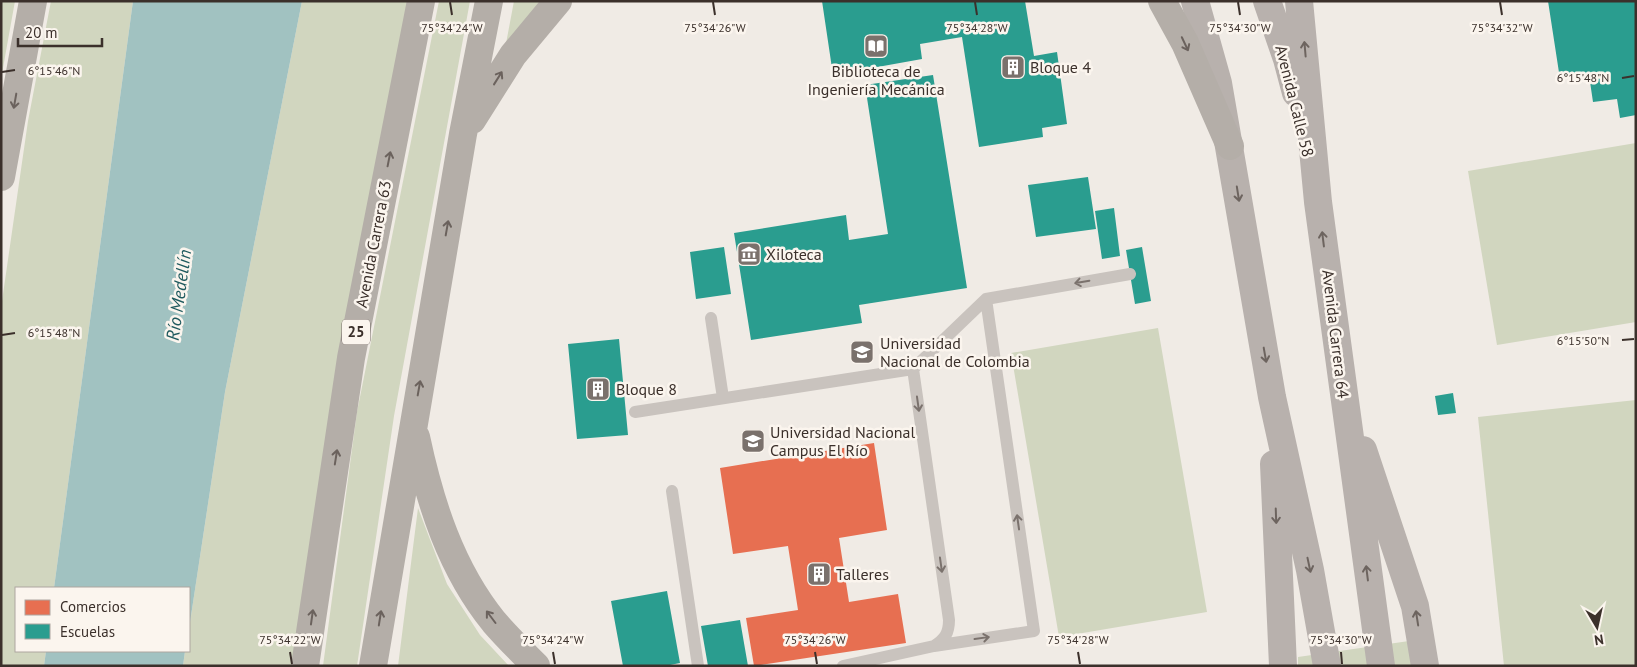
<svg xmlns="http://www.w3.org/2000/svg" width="1637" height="667" font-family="'PT Sans',sans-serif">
  <rect width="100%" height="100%" fill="#f0ebe5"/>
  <path fill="#d1d6bf" d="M1 1H15L1 79Z
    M51 1H133L54 588H16V651H46L44 666 1 665V308L28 121Z
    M302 1H412L293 666H183L185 651H189V629L225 392Z
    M439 1H470L394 416 357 666H323L357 412Z
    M514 1H544L505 49Z
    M1636 143V322L1497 345 1468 171Z
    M1158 328 1207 612 1059 637 1011 353Z
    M1636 400V666H1504L1478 417Z
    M418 508 447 584 480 635 509 666H398Z
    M1409 641 1413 666H1298V657Z"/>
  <path fill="#a1c2c1" d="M133 1H302L225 392 189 629V588H54Z
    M46 651H185L183 666H44Z"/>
  <path fill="#e76f51" d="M874 443 887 530 839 538 849 602 898 594 906 643 754 666 746 618 798 610 788 546 733 554 720 468Z"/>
  <path fill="#2a9d8f" d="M822 1H1025L1034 56 1057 52 1067 124 1042 128 1043 137 979 147 962 37 920 44 922 59 833 75Z
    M1548 1H1636V115L1620 118 1617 99 1593 102 1589 75 1560 79Z
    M933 75 967 288 859 305 862 323 751 340 734 233 846 215 849 240 888 234 865 85Z
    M1088 177 1096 229 1036 237 1028 185Z
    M1114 208 1120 256 1102 259 1095 211Z
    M724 247 731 294 696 299 690 252Z
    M1142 247 1151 301 1135 304 1126 250Z
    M619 339 628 435 577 439 568 344Z
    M1453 393 1456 413 1438 415 1435 396Z
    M667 591 680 663 665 666H623L611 601Z
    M740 620 748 666H708L701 626Z"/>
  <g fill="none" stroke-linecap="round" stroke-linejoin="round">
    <path stroke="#c9c3be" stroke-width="12" d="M711 318 723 398
      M635 412 913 369
      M672 491 698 666
      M934 646C945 639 949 633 949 620L913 369 986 299 1130 274
      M843 666 934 646 1034 631 986 299"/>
    <path stroke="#b8b1ad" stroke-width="28" d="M1195 1 1218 83 1272 397 1310 570 1327 666
      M1267 1 1287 59 1296 93
      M1299 1 1318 202 1381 666
      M1363 450 1415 606 1425 666
      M1274 464 1283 666"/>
    <path stroke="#b4aea8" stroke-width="28" d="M1162 1 1185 43 1230 146
      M472 120 513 55 558 1
      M1 177 33 1
      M416 437C430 503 451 569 494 622 507 637 522 652 536 666
      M305 666 351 358 421 1
      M373 666 463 134 489 1"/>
  </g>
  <defs><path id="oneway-shaft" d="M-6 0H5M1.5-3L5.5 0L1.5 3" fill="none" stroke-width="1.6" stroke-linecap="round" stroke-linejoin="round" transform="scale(1.25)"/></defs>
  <g stroke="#6b625d">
    <use href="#oneway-shaft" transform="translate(1185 44) rotate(65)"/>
    <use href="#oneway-shaft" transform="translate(498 78) rotate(-58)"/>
    <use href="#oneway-shaft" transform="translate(15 101) rotate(100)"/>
    <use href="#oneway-shaft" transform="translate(389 159) rotate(-79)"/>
    <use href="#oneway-shaft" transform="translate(447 228) rotate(-80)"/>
    <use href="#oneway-shaft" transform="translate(419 388) rotate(-80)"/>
    <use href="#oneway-shaft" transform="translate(336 457) rotate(-81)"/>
    <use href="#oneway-shaft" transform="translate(312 617) rotate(-82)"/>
    <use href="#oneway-shaft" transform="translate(491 617) rotate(-127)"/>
    <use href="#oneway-shaft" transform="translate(380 618) rotate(-81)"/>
  </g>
  <g stroke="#6d645f">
    <use href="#oneway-shaft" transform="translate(1305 49) rotate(-95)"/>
    <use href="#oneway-shaft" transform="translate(1238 194) rotate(81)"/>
    <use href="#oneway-shaft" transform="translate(1323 239) rotate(-97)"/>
    <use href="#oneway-shaft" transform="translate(1265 355) rotate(80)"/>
    <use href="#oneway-shaft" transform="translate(1276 516) rotate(88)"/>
    <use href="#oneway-shaft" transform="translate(1309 565) rotate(78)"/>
    <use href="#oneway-shaft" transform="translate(1367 573) rotate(-97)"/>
    <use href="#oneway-shaft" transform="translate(1417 618) rotate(-99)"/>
  </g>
  <g stroke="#7b726d">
    <use href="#oneway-shaft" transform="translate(1082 282) rotate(170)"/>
    <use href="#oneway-shaft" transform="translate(918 404) rotate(82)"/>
    <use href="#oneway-shaft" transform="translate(1018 522) rotate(-98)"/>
    <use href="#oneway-shaft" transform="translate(941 565) rotate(82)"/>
    <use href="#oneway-shaft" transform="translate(982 638) rotate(-8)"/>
  </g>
  <path fill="none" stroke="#3b302b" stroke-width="2" d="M450 2 452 15M713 2 715 15M975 2 977 15M1238 2 1240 15M1500 2 1502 15M2 72 15 70M1622 78 1634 76M2 335 15 333M1622 340 1634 339M290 652 292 664M553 652 555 664M815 652 817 664M1078 652 1080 664M1341 652 1342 664"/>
  <defs>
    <g id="library-square" transform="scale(1.25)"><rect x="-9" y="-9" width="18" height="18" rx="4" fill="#7a716c" stroke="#fbf5ee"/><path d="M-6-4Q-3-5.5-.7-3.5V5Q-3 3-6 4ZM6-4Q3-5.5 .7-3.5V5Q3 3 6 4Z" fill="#fff"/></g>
    <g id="building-square" transform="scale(1.25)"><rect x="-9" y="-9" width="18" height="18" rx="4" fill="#7a716c" stroke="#fbf5ee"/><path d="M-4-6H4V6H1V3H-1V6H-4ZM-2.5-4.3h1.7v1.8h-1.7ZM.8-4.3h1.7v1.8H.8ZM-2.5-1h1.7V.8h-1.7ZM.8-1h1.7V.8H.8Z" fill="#fff"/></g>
    <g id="museum-square" transform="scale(1.25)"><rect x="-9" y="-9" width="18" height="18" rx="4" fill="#7a716c" stroke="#fbf5ee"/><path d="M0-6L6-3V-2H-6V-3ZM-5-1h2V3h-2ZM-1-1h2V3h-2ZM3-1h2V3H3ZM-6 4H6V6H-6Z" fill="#fff"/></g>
    <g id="university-square" transform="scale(1.25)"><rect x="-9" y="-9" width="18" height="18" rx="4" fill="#7a716c" stroke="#fbf5ee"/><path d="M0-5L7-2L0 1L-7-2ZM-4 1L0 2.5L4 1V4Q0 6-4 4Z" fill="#fff"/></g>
  </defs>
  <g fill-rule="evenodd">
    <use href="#library-square" x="876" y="46"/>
    <use href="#building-square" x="1013" y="67"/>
    <use href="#museum-square" x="749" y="254"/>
    <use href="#university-square" x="862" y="352"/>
    <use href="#building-square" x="598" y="389"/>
    <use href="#university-square" x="753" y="441"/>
    <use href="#building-square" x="819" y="574"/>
  </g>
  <g text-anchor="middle" stroke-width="5" stroke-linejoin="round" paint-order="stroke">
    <rect fill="#fbf5ee" stroke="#756b66" stroke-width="1" x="342" y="319.5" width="28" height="25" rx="4"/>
    <g font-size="15" font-weight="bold" fill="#3b302b">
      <text x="356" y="337">25</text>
    </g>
    <g font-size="16" fill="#3b302b" stroke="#fbf5ee" text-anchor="start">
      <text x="1030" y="73">Bloque 4</text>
      <text x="876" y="77" text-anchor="middle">Biblioteca de<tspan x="876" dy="18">Ingeniería Mecánica</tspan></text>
      <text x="766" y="260">Xiloteca</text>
      <text x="880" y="349">Universidad<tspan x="880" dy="18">Nacional de Colombia</tspan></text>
      <text x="616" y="395">Bloque 8</text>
      <text x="770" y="438">Universidad Nacional<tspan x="770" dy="18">Campus El Río</tspan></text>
      <text x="836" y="580">Talleres</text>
    </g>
    <g font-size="16" fill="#3b302b" stroke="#fbf5ee">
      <text transform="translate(1295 101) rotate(76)" y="6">Avenida Calle 58</text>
      <text transform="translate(373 244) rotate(-79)" y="6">Avenida Carrera 63</text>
      <text transform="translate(1336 334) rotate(83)" y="6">Avenida Carrera 64</text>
    </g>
    <g font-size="18" font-style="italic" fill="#1f5a5e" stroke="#fbf5ee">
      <text transform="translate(179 295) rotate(-82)" y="6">Río Medellín</text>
    </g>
  </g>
  <g font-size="12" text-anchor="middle" fill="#3b302b" stroke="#fbf5ee" stroke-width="5" stroke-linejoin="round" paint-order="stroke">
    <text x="452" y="32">75°34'24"W</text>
    <text x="715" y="32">75°34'26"W</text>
    <text x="977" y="32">75°34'28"W</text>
    <text x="1240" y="32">75°34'30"W</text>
    <text x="1502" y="32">75°34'32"W</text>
    <text x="54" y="75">6°15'46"N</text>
    <text x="1583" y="82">6°15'48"N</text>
    <text x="54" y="337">6°15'48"N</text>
    <text x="1583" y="345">6°15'50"N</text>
    <text x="290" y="644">75°34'22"W</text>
    <text x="553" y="644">75°34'24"W</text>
    <text x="815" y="644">75°34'26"W</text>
    <text x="1078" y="644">75°34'28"W</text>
    <text x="1341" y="644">75°34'30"W</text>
  </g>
  <rect width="1637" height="667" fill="none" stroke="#3b302b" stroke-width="5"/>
  <rect x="15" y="587" width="175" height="65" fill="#fbf5ee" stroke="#aea6a0"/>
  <rect x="25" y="600" width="25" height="15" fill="#e76f51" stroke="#aea6a0"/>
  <text x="60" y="612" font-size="15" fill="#3b302b">Comercios</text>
  <rect x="25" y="624" width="25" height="15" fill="#2a9d8f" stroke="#aea6a0"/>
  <text x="60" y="637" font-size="15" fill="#3b302b">Escuelas</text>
  <g transform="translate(1597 627) rotate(171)" stroke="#fbf5ee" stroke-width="4" paint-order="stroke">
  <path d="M0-4L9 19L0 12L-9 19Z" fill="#3b302b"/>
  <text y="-8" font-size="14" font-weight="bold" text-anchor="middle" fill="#3b302b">N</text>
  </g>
  <path d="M18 38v8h84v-8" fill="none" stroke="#3b302b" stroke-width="2.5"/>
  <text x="25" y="38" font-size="15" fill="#3b302b" stroke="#fbf5ee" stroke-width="4" paint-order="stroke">20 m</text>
</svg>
